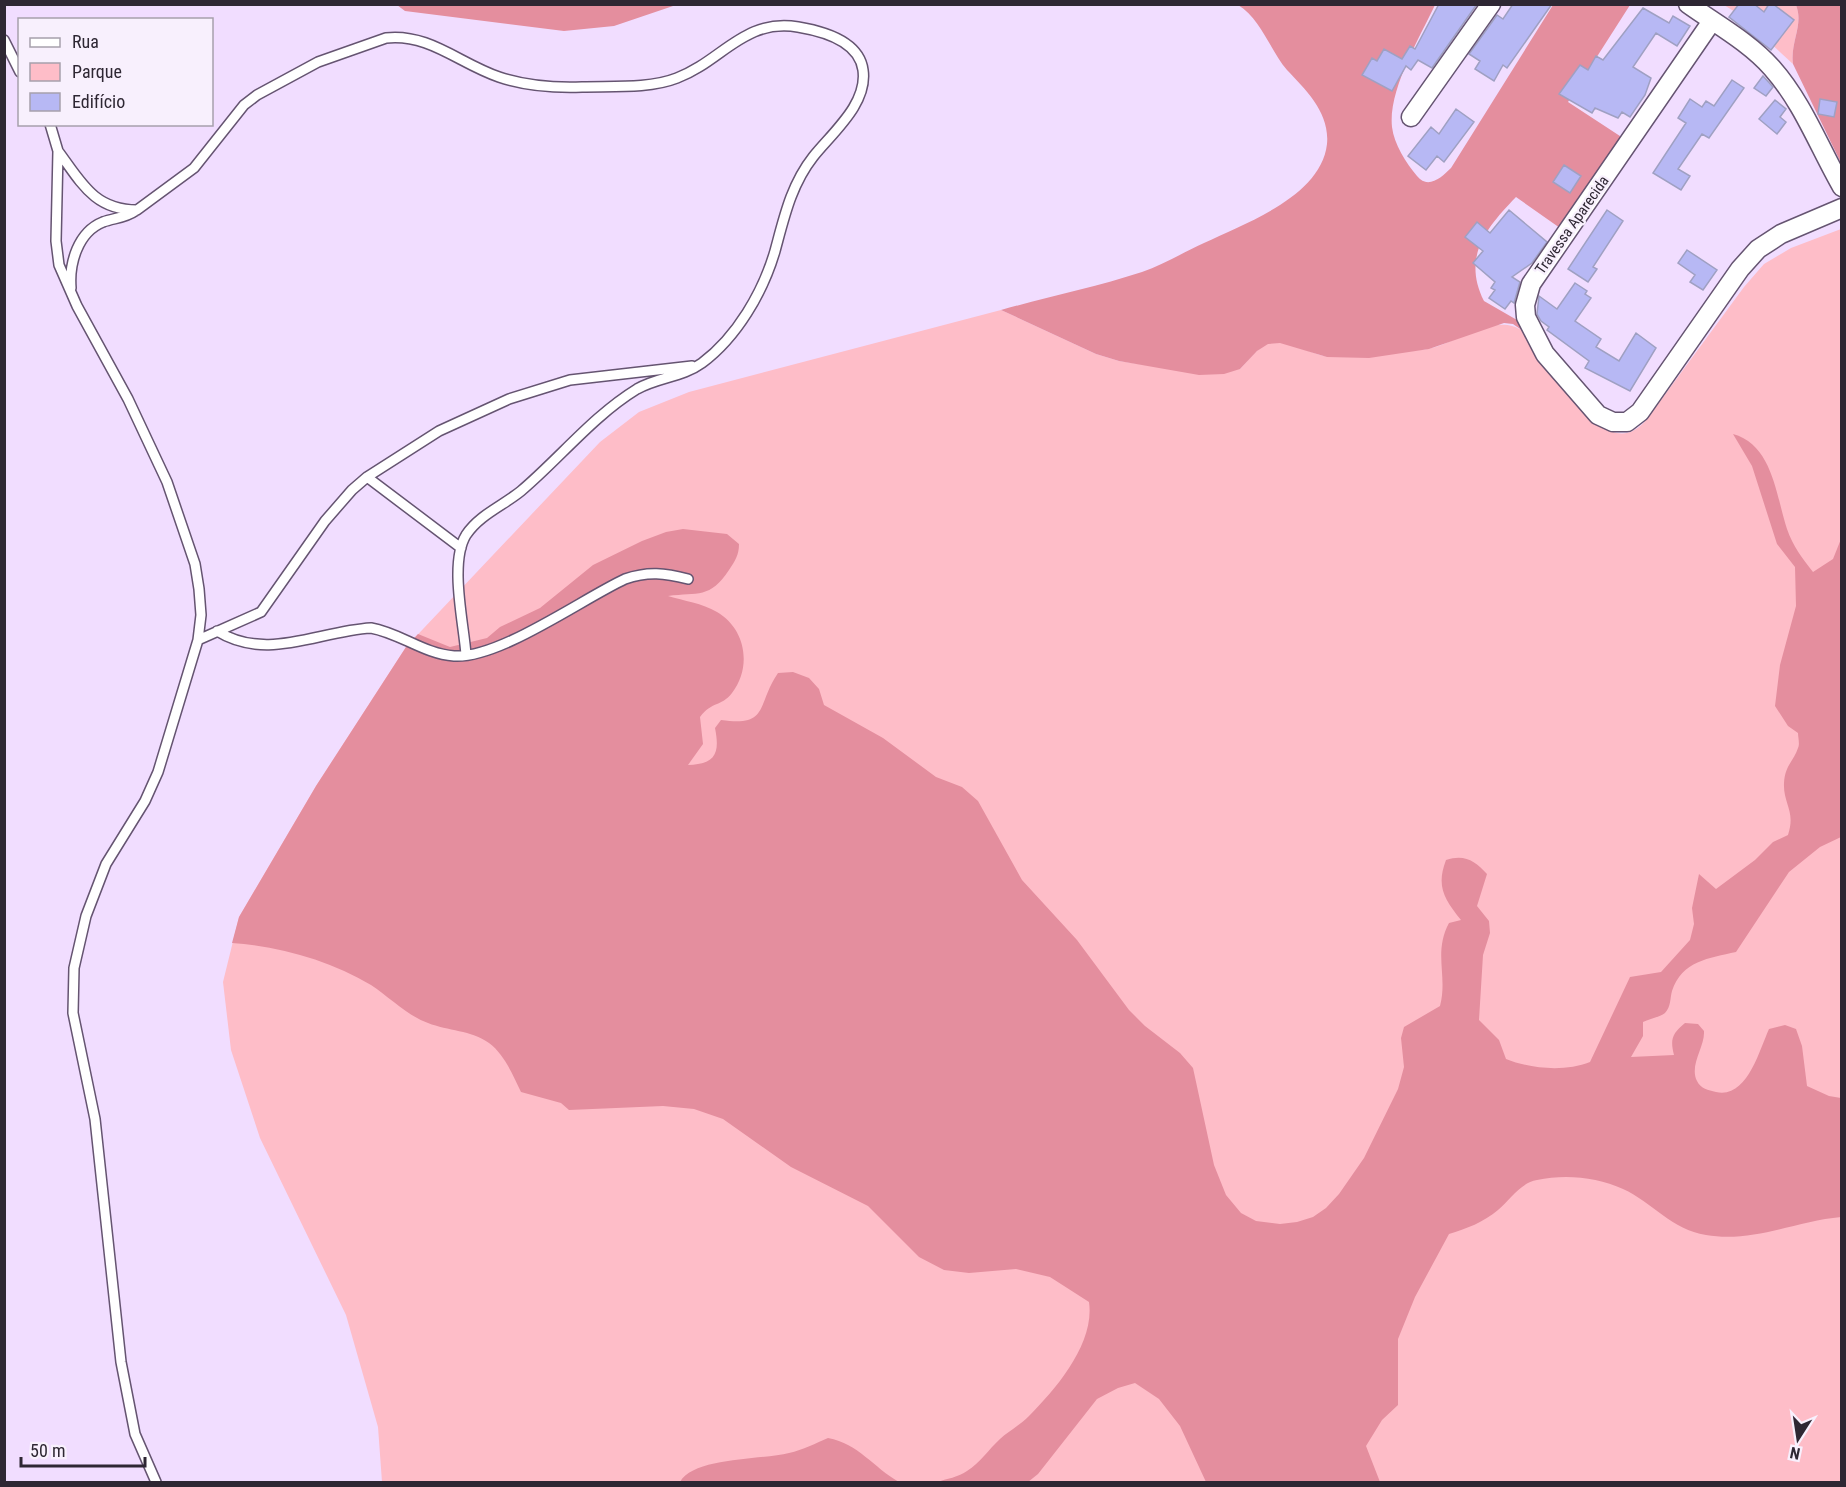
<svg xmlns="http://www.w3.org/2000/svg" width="1846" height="1487" font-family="'Roboto Condensed',sans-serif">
  <rect width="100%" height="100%" fill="#f1ddff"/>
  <path fill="#febdc8" d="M1724 5H1796C1804 24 1790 42 1793 64L1740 15Z
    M1841 229V1482H382L378 1427 346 1315 260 1138 231 1050 223 982 239 917 316 786 406 647 600 442 639 412 689 392 1001 310 1096 354 1119 361 1172 369H1240C1248 361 1256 349 1267 344 1284 338 1307 352 1324 356 1344 360 1397 352 1420 350 1453 348 1492 310 1523 331L1600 425C1618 438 1633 436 1647 419L1744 287 1764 264 1791 248Z"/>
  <path fill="#e48e9e" d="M397 5H676L614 26 564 31 405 11Z
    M1238 5H1435C1420 37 1388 90 1392 127 1394 144 1406 163 1417 176 1428 190 1442 177 1451 168L1553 5H1630L1568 102 1623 138 1560 228 1516 197C1486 228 1462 257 1484 301L1517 320 1523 331 1513 324 1504 323 1429 349 1369 358 1327 357 1280 343 1268 344 1257 351 1240 369 1224 374 1199 375 1119 361 1096 354 1001 310C1047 297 1096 287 1142 272 1163 265 1184 252 1204 243 1245 223 1321 197 1327 144 1330 113 1306 90 1287 70 1270 50 1261 19 1238 5Z
    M1796 5H1841V163L1793 64C1790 42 1804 25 1796 5Z
    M1733 434C1773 445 1776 496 1787 529 1793 546 1802 558 1813 572L1833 559 1841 539V837L1820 847 1789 872 1736 952C1709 958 1682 961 1672 991 1670 998 1671 1007 1665 1013 1660 1017 1649 1019 1643 1022V1036L1631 1057 1674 1055C1670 1039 1672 1034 1685 1023L1698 1024 1704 1031C1705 1047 1689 1065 1697 1081 1701 1089 1708 1090 1716 1092 1747 1099 1759 1051 1769 1029L1785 1025 1796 1029 1802 1046 1807 1086 1829 1096 1841 1098V1217C1796 1221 1753 1243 1706 1235 1672 1230 1652 1202 1623 1189 1597 1177 1565 1174 1537 1180 1520 1183 1510 1200 1498 1210 1484 1222 1466 1229 1449 1234L1415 1297 1398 1339V1405L1382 1420 1366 1446 1380 1482H1206L1180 1426 1159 1399 1135 1383 1118 1388 1097 1399 1038 1474 1028 1482H937C946 1479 959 1477 967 1471 980 1463 989 1449 1000 1439 1009 1431 1020 1425 1029 1416 1057 1388 1095 1343 1089 1302L1050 1277 1016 1269 969 1273 944 1270 919 1257 868 1206 791 1167 723 1119 694 1109 663 1106 569 1110 561 1103 521 1092C513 1075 504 1054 489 1043 471 1030 448 1031 428 1023 408 1016 389 997 371 985 331 961 279 946 232 943L239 917 316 786 406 647 418 634 450 647 487 638 500 627 540 608 593 565 642 541 666 532 683 529 727 534 739 544C739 555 735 561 729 570 710 599 698 592 668 596 684 601 702 603 717 612 746 629 752 667 732 693 721 707 712 701 700 717L703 744 688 765C716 764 720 753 715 728L721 720C770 727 756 705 778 673L793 672 809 678 819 689 824 705 883 738 936 777 962 787 978 801 1022 880 1077 940 1129 1010 1145 1026 1180 1053 1193 1068 1214 1165 1226 1195 1241 1213 1256 1221 1280 1224 1297 1222 1313 1217 1326 1208 1339 1194 1364 1158 1398 1089 1404 1067 1401 1038 1404 1027 1440 1006C1448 976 1433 953 1449 923L1461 920C1444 899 1436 886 1446 860 1465 854 1475 861 1487 874L1477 906 1489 921 1490 933 1483 955 1479 1020 1499 1040 1506 1059C1531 1069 1565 1072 1590 1062L1630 977 1661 972 1690 940 1694 924 1692 908 1699 874 1716 889 1755 860 1773 842 1788 835C1796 811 1783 804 1784 783 1785 765 1794 761 1798 748 1800 744 1798 737 1798 733L1788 726 1775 706 1780 665 1796 606 1795 567 1777 544 1752 466Z
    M828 1438C859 1444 873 1467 899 1482H680C694 1457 762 1460 789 1453 803 1450 816 1443 828 1438Z"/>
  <path fill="#b7b8f4" stroke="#9fa0c2" stroke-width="1.5" d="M1439 4H1477L1432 68 1418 60 1411 70 1406 66 1392 91 1362 75 1372 58 1377 61 1384 49 1402 59 1410 46 1415 49Z
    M1513 4H1552L1507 68 1503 65 1494 81 1475 69 1480 61 1469 54 1497 15 1503 19Z
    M1739 4H1754L1764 12 1769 4H1773L1794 20 1771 50 1729 17Z
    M1643 8 1669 23 1673 16 1690 26 1677 46 1656 33 1633 67 1651 78 1645 95 1630 117 1622 112 1618 118 1595 108 1592 113 1559 94 1580 65 1588 70 1596 56 1603 60Z
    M1763 76 1773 87 1766 96 1754 88Z
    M1732 80 1744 88 1709 138 1702 134 1678 169 1690 176 1681 190 1653 173 1686 123 1678 118 1690 99 1702 107 1706 101 1714 106Z
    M1820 99 1837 102 1834 117 1818 114Z
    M1775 100 1786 109 1780 117 1786 122 1777 134 1759 119Z
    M1456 109 1474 122 1444 162 1437 156 1426 170 1408 156 1431 127 1439 134Z
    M1564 165 1581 176 1570 193 1553 182Z
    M1509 210 1547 242 1532 263 1512 277 1520 282 1514 303 1511 301 1505 309 1489 298 1495 290 1491 288 1495 282 1473 263 1483 251 1465 237 1477 222 1490 233Z
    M1607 210 1623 221 1593 267 1597 269 1588 282 1568 269Z
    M1687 250 1717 270 1703 290 1690 282 1695 275 1678 263Z
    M1575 283 1587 291 1585 294 1591 298 1575 321 1601 339 1596 347 1619 361 1636 333 1656 348 1630 391 1585 368 1589 361 1547 330 1549 327 1541 321 1537 314 1539 296 1557 309Z"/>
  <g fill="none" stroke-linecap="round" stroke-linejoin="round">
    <g stroke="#655471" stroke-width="12">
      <path id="service" d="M4 40 20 72
        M50 124 58 151 56 241 59 265 77 306 128 399 167 482 195 564 199 589 201 615 198 640 158 772 145 801 106 864 86 916 74 968 73 1013 95 1119 121 1362 135 1434 156 1482
        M58 151C81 182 94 210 137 210L194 168 244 105 257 95 318 62 386 38C429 33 460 64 499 77 526 86 554 88 582 87 612 86 649 89 677 78 722 61 744 18 798 27 822 31 859 41 863 70 868 104 832 133 813 157 791 185 784 218 775 251 763 292 737 337 702 363 683 377 658 377 637 389 593 416 560 458 521 491 504 505 479 515 466 535 449 563 464 624 466 655
        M71 288C69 263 78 232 103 222 114 218 125 218 135 211
        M367 477 461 548
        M217 631C267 662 318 631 371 628 400 633 424 654 454 656 499 659 582 599 625 579 648 571 665 573 688 579
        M198 640 261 612 325 521 352 490 367 477 439 431 509 399 570 380 692 366"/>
    </g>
    <g stroke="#655471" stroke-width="21">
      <path id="minor" d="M1688 4C1716 24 1749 42 1772 68 1803 103 1819 147 1842 187
        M1712 21 1531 284 1525 305 1526 317 1545 354 1598 415 1613 422H1627L1640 412 1740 269 1758 249 1781 234 1842 208
        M1411 117 1491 4"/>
    </g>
    <use href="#service" stroke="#fff" stroke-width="9"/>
    <use href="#minor" stroke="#fff" stroke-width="18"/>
  </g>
  <g text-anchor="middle" stroke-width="4.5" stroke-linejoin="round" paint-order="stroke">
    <g font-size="15" fill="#2e2733" stroke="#f8f0fd">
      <text transform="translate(1572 225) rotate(-55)" y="5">Travessa Aparecida</text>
    </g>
  </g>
  <rect width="1846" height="1487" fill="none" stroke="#2e2733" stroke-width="12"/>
  <rect x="18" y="18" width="195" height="108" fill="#f8f0fd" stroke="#a7a0ac" stroke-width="1.5"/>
  <rect x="30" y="38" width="30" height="9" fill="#ffffff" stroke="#a7a0ac" stroke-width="1.5"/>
  <text x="72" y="48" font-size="18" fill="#2e2733">Rua</text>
  <rect x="30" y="63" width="30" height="18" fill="#febdc8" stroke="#a7a0ac" stroke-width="1.5"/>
  <text x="72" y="78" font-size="18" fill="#2e2733">Parque</text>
  <rect x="30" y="93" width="30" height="18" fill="#b7b8f4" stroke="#a7a0ac" stroke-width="1.5"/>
  <text x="72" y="108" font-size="18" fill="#2e2733">Edifício</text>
  <g transform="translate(1798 1439) rotate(192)" stroke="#f8f0fd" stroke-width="4.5" paint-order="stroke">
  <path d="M0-4.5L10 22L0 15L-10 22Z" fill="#2e2733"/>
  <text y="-9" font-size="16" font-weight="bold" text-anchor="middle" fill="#2e2733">N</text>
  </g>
  <path d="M21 1457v9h124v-9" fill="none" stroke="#2e2733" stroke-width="3"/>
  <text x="30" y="1457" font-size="18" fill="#2e2733" stroke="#f8f0fd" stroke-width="4.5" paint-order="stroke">50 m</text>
</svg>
